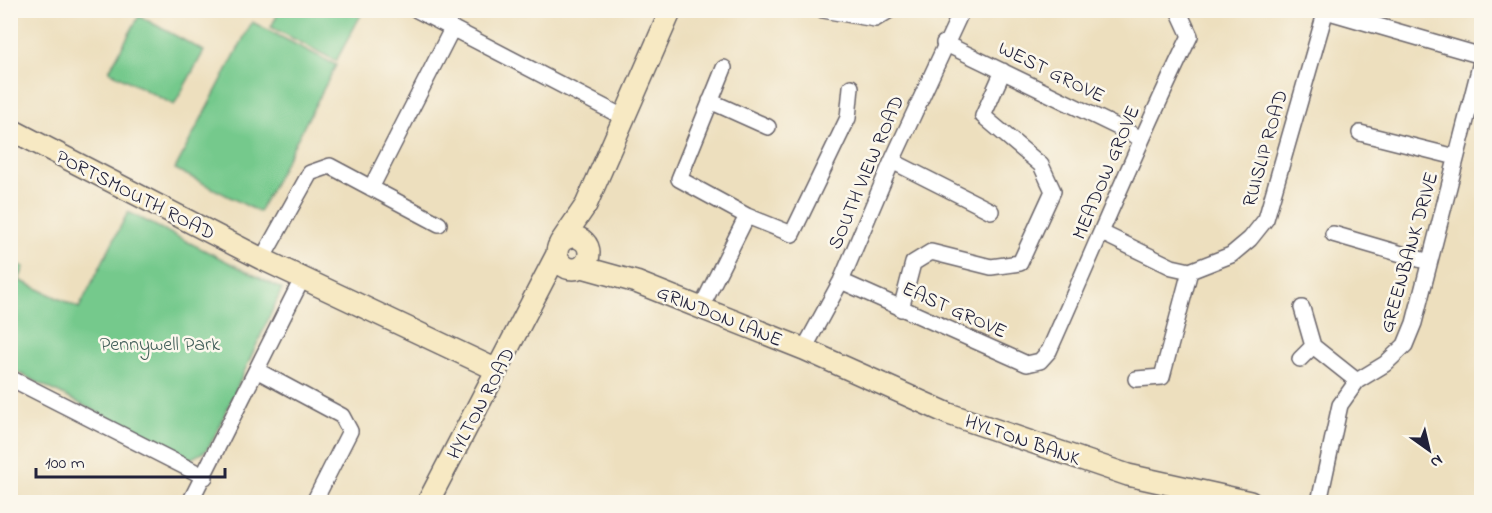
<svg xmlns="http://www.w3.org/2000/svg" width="1492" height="513" font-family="'Indie Flower',sans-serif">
  <rect width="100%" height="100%" fill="#fbf7ec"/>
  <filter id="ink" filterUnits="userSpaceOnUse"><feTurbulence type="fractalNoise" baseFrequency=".0167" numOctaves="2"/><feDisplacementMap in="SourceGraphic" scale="12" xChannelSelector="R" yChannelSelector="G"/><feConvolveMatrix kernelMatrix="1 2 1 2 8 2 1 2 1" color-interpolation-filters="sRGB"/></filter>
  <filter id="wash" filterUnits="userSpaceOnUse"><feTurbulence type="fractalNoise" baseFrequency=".008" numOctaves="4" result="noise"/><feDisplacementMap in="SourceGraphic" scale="24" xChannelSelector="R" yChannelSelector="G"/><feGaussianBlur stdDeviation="1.35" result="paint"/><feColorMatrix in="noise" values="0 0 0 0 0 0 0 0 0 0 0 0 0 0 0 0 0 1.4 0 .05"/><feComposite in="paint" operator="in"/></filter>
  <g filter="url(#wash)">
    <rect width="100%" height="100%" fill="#eddfbe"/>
    <path fill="#75c98c" stroke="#4c7664" stroke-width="1.5" d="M280 10H363V11L336 61 271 27Z
      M139 16 204 51 174 105 109 71Z
      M252 22 336 65 259 212 175 169Z
      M128 212 282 289 213 440 206 451 190 459 11 369 10 260 24 267 19 280 79 308Z"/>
  </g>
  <g filter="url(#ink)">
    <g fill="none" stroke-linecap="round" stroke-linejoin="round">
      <g stroke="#696469" stroke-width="18">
        <path id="street" d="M417 10 625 118
          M823 10 875 19 890 10
          M1326 11 1482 56
          M944 43 1140 138
          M724 68 679 179 747 216 792 234 848 118 851 87
          M710 101 768 127
          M1360 133 1456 157
          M892 161 991 211
          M371 188 452 29
          M1102 233 1172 267 1190 271 1231 255 1250 239 1266 219 1326 10
          M1333 234 1429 262
          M262 259 310 173 330 166 439 224
          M841 281 1027 364 1040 361 1049 351C1096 246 1139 140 1190 36L1178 10
          M701 308 747 216
          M1302 308 1313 346 1357 381
          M901 309 913 263 931 252 991 267 1020 263 1053 191 1041 165 983 116 1003 71
          M804 349 841 281 892 161 962 10
          M1300 359 1313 346
          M258 371 342 416 350 431 314 502
          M10 378 205 477
          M1136 379 1162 377 1190 271
          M190 502 302 279
          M1319 502 1340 405 1357 381 1385 364 1405 345 1414 323 1482 58"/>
      </g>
      <g stroke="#696469" stroke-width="24">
        <path id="secondary" d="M10 129 262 259 497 370
          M557 253a16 16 0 1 1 32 0a16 16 0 1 1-32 0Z
          M560 243 586 205 671 10
          M582 267 636 282 804 349 949 414 1128 475 1250 502
          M428 502 557 254"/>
      </g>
      <use href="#street" stroke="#fff" stroke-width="15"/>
      <use href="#secondary" stroke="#f7e9c3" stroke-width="21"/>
    </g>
  </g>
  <g text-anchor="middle" stroke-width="5" stroke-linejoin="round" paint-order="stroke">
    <g font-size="20" fill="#22223b" stroke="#fbf7ec">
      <text transform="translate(1052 71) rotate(26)" y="7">WEST GROVE</text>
      <text transform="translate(1264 148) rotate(-74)" y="7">RUISLIP ROAD</text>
      <text transform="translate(865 172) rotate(-67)" y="7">SOUTH VIEW ROAD</text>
      <text transform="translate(1105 172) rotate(-67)" y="7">MEADOW GROVE</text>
      <text transform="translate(136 194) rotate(27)" y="7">PORTSMOUTH ROAD</text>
      <text transform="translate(1408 252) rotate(-74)" y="7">GREENBANK DRIVE</text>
      <text transform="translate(955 309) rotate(24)" y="7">EAST GROVE</text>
      <text transform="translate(720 315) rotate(22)" y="7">GRINDON LANE</text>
      <text transform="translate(480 403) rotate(-62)" y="7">HYLTON ROAD</text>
      <text transform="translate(1023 439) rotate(19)" y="7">HYLTON BANK</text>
    </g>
    <g font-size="20" fill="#3f5c57" stroke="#fbf7ec">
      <text x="160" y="350">Pennywell Park</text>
    </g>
  </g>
  <rect width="1492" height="513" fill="none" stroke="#fbf7ec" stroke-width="36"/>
  <g transform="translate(1429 450) rotate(146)" stroke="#fbf7ec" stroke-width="4.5" paint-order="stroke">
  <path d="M0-4.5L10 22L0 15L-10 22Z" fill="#22223b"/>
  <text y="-9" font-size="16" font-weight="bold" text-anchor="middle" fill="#22223b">N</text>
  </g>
  <path d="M36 468v9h189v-9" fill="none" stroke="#22223b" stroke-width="3"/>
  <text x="45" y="468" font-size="18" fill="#22223b" stroke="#fbf7ec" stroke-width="4.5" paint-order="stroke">100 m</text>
</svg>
